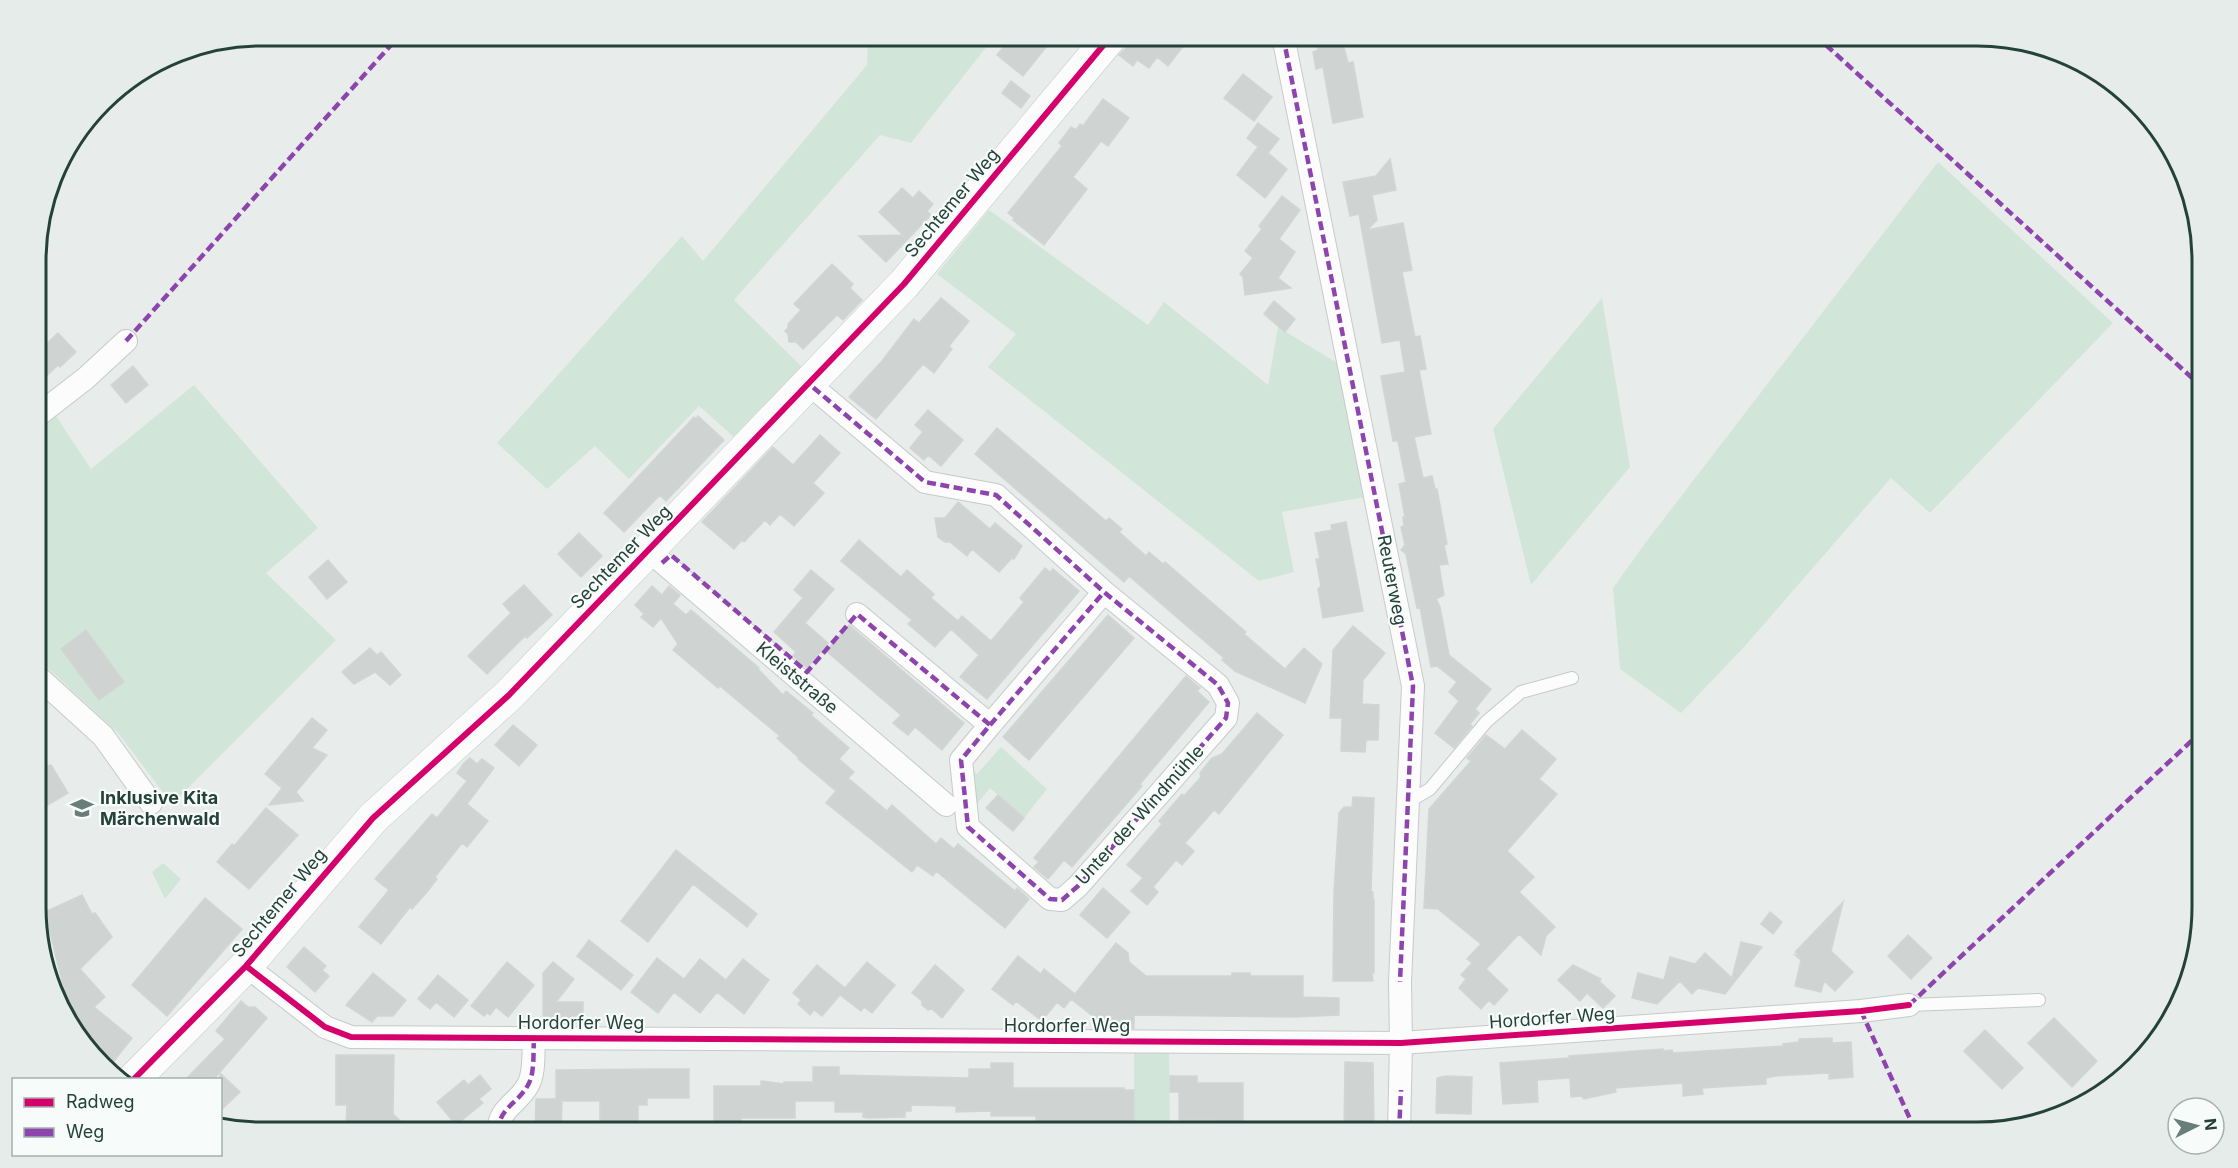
<svg xmlns="http://www.w3.org/2000/svg" width="2238" height="1168" font-family="Inter,sans-serif">
  <rect width="100%" height="100%" fill="#e8edeb"/>
  <path fill="#d1e6d8" d="M868 36H995L911 143 880 135 734 300 804 369 735 438 699 406 629 479 595 446 547 489 497 443 682 236 703 261 867 65Z
    M1938 162 2113 323 1930 513 1891 478 1745 646 1681 713 1620 669 1613 588 1646 542Z
    M989 210 1148 325 1164 302 1268 385 1278 327 1337 363 1365 497 1282 512 1294 572 1259 581 988 367 1016 334 937 274Z
    M1602 298 1630 467 1531 585 1493 429Z
    M194 385 318 528 266 573 336 640 172 804 118 733 37 658V428L56 416 91 469Z
    M1001 747 1047 789 1024 818 990 788 972 810 967 766 977 774Z
    M163 863 181 879 165 899 152 872Z
    M1134 1050 1169 1052 1170 1132H1134Z"/>
  <path fill="#cfd4d2" stroke="#d1d6d4" stroke-width="1.5" d="M1012 36H1055L1023 76 997 55Z
    M1130 36H1191L1168 66 1157 57 1149 68 1137 60 1133 66 1119 55 1126 48Z
    M1315 36H1341L1348 63 1353 62 1363 117 1333 123 1323 67 1316 69 1313 52 1318 50Z
    M1243 74 1272 97 1254 121 1224 98Z
    M1011 81 1030 96 1021 108 1002 93Z
    M1103 99 1129 118 1108 146 1101 141 1073 177 1087 189 1044 245 1013 220 1014 218 1008 213 1062 146 1059 143 1071 127 1076 130 1080 124 1083 126Z
    M1258 123 1279 139 1268 153 1287 169 1265 198 1237 175 1258 147 1247 138Z
    M1390 159 1396 190 1372 195 1377 220 1367 230 1403 223 1412 270 1402 272 1415 337 1420 336 1426 369 1419 370 1431 434 1414 437 1423 478 1432 476 1435 489H1437L1447 544 1444 545 1448 564 1439 565 1444 595 1436 599 1440 607 1449 655 1491 689 1475 709 1479 713 1470 724 1472 726 1454 748 1435 733 1459 701 1449 692 1457 682 1437 666 1431 667 1420 607 1417 608 1406 554 1401 550 1405 545 1401 527 1404 526 1403 517H1405L1399 484 1406 482 1398 441H1393L1381 376 1405 372 1400 340 1382 343 1359 214 1350 216 1343 182 1376 176Z
    M902 188 913 198 919 191 933 204 927 211 931 215 886 262 859 236 903 235 879 212Z
    M1282 196 1300 210 1279 239 1295 252 1278 278 1291 288 1245 295 1243 277 1240 274 1253 258 1245 251 1262 229 1259 226Z
    M832 264 853 284 850 288 862 300 843 320 837 315 803 349 796 342H789L788 334 785 331 788 328V324L801 310 794 304Z
    M941 298 969 321 949 346 952 349 934 373 923 364 876 419 849 397 882 361 914 319 919 323Z
    M1274 301 1295 319 1285 332 1264 314Z
    M58 333 76 352 60 367 58 365 37 385V353Z
    M133 366 148 385 126 403 111 385Z
    M928 410 963 440 941 466 928 455 924 460 910 448 923 432 915 425Z
    M698 416 724 440 666 501 660 495 624 532 604 513 694 417 696 419Z
    M997 428 1106 521 1109 518 1122 529 1119 532 1146 556 1149 552 1163 564 1165 562 1246 632 1244 634 1285 669 1304 648 1322 664 1305 703 1235 671 1222 660 1224 658 1129 576 1124 582 975 454Z
    M820 435 840 453 813 483 824 493 794 526 780 514 770 525 765 520 744 542 742 540 734 549 702 522 773 447 793 465Z
    M958 502 990 529 995 523 1022 546 1014 559 1012 558 999 572 972 549 967 556 950 542H945L938 537 935 518H945Z
    M1346 522 1363 611 1323 618 1318 589 1321 586 1316 559H1320L1315 533 1332 530 1331 525Z
    M579 533 602 556 581 577 558 554Z
    M859 540 901 577 907 570 934 594 931 598 958 621 962 616 991 641 1024 602 1020 598 1045 568 1050 572 1053 569 1079 591 987 699 960 677 979 655 951 629 935 647 908 624 912 620 841 561Z
    M328 560 347 582 327 599 309 577Z
    M811 570 834 589 805 623 828 643 807 668 793 656 796 652 774 632 803 598 794 590Z
    M524 585 552 615 527 638 525 636 487 674 468 656 511 613 503 604Z
    M652 586 662 595 669 586 680 595 673 604 686 615 691 610 759 668 758 669 783 695 786 691 813 713 811 715 849 748 839 759 854 772 848 778 887 811 892 805 936 844 941 838 954 849 958 844 1015 891 1017 888 1029 899 1005 928 936 871 933 876 917 865 912 872 826 803 836 791 798 759 799 758 777 738 780 736 720 686 718 688 673 650 678 644 661 618 653 627 641 617 644 614 635 605Z
    M1108 615 1134 638 1029 760 1003 737Z
    M849 625 964 723 942 750 915 727 908 735 900 729 893 723 901 715 826 651Z
    M1353 626 1385 653 1363 680 1362 704 1379 705 1378 740H1366L1365 752 1341 751 1342 718H1330L1333 650Z
    M86 630 124 682 99 700 61 649Z
    M370 648 377 655 381 652 401 675 390 685 375 672 354 684 342 672Z
    M1186 676 1200 688 1197 691 1209 702 1140 784 1142 786 1072 867 1064 860 1048 879 1034 867 1039 862 1034 858Z
    M1257 713 1283 735 1219 814 1214 810 1185 843 1194 851 1182 865 1176 860 1153 887 1158 892 1147 905 1131 891 1143 878 1127 865 1162 824 1159 821 1182 794 1184 796 1201 777 1200 773 1212 758 1222 754Z
    M312 718 327 730 312 748 327 755 296 792 303 801 269 805 282 788 265 774Z
    M513 725 537 745 519 766 495 745Z
    M1522 730 1556 759 1539 779 1557 794 1507 851 1534 877 1519 892 1555 927 1546 936 1541 955 1519 934 1486 969 1508 990 1494 1005 1489 1000 1481 1009 1459 988 1466 979 1461 975 1472 963 1467 959 1481 944 1438 909 1424 908 1429 809 1471 761 1467 758 1486 735 1505 749Z
    M38 749 48 766 51 765 68 793 38 811Z
    M470 758 477 764 482 759 494 768 467 804 488 821 467 847 462 843 435 877 437 879 427 892 412 909 410 907 381 944 359 927 389 890 375 879 432 814 437 818 467 781 457 773 464 763Z
    M998 795 1024 818 1013 831 986 808Z
    M1353 797 1374 798 1371 892H1373V900H1374V973H1372L1373 981H1333L1334 892 1339 813 1344 807H1352Z
    M266 808 298 835 249 889 217 862 232 844 234 846Z
    M676 850 757 914 747 927 693 884 648 942 621 921Z
    M1103 888 1130 912 1107 938 1080 915Z
    M82 895 92 914 95 913 112 937 80 969 105 997 94 1007 132 1038 110 1066 82 1044 77 1034 80 1029 66 1013 73 1006 66 998 45 912Z
    M205 898 242 929 167 1016 132 985Z
    M1843 902 1831 951 1853 972 1835 991 1824 981 1821 992 1795 986 1801 960 1795 955 1801 956 1795 952Z
    M1770 912 1782 922 1773 934 1761 924Z
    M1908 935 1932 958 1911 979 1888 956Z
    M589 940 633 975 621 990 577 956Z
    M1741 942 1762 947 1725 994 1698 988 1692 994 1680 981 1657 1004 1632 998 1638 973 1664 980 1670 957 1695 964 1705 953 1732 978Z
    M1116 943 1128 953 1129 962 1146 976H1232V973H1250V976H1303V997L1339 998V1015L1294 1017 1134 1015V1028H1108L1071 999 1064 1008 1057 1002 1042 1021 1016 1001 1013 1005 992 989 1018 956 1041 974 1044 969 1075 994Z
    M304 947 326 966 322 970 329 976 315 992 287 967Z
    M657 958 684 979 700 959 726 980 743 959 769 980 744 1014 717 992 700 1013 674 992 658 1013 631 992Z
    M507 962 534 985 508 1017 496 1007 490 1015 487 1013 484 1016 471 1006Z
    M553 962 574 979 556 1002H583V1023L543 1024V973Z
    M867 962 895 985 872 1013 864 1007 861 1011 840 995 822 1016 814 1010 810 1015 798 1004 801 1000 793 993 817 965 845 988Z
    M935 965 964 990 942 1018 932 1009 928 1010 922 1005V1001L912 993Z
    M1573 965 1601 979 1599 981 1615 996 1603 1008 1587 993 1580 1001 1558 980Z
    M373 973 406 1000 393 1016H377L372 1022 346 1005Z
    M438 975 468 1000 454 1017 436 1002 430 1009 418 999Z
    M241 1001 248 1007H255L267 1018 213 1080H185L225 1039 216 1031Z
    M2054 1018 2097 1061 2072 1087 2028 1043Z
    M1985 1030 2023 1068 2002 1089 1964 1051Z
    M1832 1038V1043L1851 1042 1853 1077 1829 1079V1073L1775 1076 1766 1078V1084L1702 1088 1703 1094 1683 1096V1083L1615 1088 1616 1092 1584 1099 1581 1096 1571 1097 1570 1078 1537 1080 1538 1102 1503 1104 1500 1063 1569 1058V1056L1663 1049V1051L1672 1050 1673 1053 1783 1046V1044L1799 1042V1039Z
    M336 1055H394L393 1114 406 1126H346L347 1105H336Z
    M1345 1062 1373 1063 1374 1132H1344Z
    M991 1063H1013V1088H1124V1090H1134V1123H1107V1127H1089V1130L1036 1129V1116H991V1111L956 1112V1106L911 1105V1111H905V1117L869 1118 863 1117V1112H835V1101H795V1118H741V1128H714V1086H761V1081L784 1084V1082H813V1067H839V1075L969 1078V1069H991Z
    M655 1069H689V1098H647V1105H638V1132H600V1101H562L561 1132H535L536 1099H556V1070Z
    M220 1073 240 1092 220 1111Z
    M480 1075 491 1089 479 1099 483 1103 456 1125 437 1102 464 1080 468 1085Z
    M1170 1076H1197V1083H1243V1131H1217V1120H1179V1092H1170Z
    M1446 1076 1472 1077 1471 1114 1436 1113 1437 1078Z"/>
  <g fill="none" stroke-linecap="round" stroke-linejoin="round">
    <g stroke="#c5cac8" stroke-width="14">
      <path id="lane" d="M1408 802 1430 789 1486 722 1521 692 1572 678
        M1909 1005 2039 1000"/>
    </g>
    <g stroke="#c5cac8" stroke-width="24">
      <path id="street" d="M1283 36 1413 686 1400 982 1401 1043 1399 1132
        M808 383 925 482 996 495 1104 592 1218 685 1228 703 1226 718 1078 886 1062 900 1050 899 968 827 961 760 990 725 857 614
        M37 416 86 378 126 341
        M648 550 946 805
        M37 676 103 736 151 803
        M990 725 1104 592
        M246 966 325 1027 351 1037 1401 1043 1861 1011 1909 1005
        M498 1132C499 1107 517 1105 528 1085 535 1073 533 1052 534 1038"/>
    </g>
    <g stroke="#c3cbc8" stroke-width="34">
      <path id="secondary" d="M133 1080 246 966 373 818 509 695 904 284 1111 36"/>
    </g>
    <use href="#lane" stroke="#fcfcfc" stroke-width="12"/>
    <use href="#street" stroke="#fcfcfc" stroke-width="22"/>
    <use href="#secondary" stroke="#fcfcfc" stroke-width="33"/>
    <path stroke="#8e44ad" stroke-width="4.5" stroke-dasharray="9 4.5" stroke-linecap="butt" d="M1283 36 1413 686 1400 982
      M1816 36 2201 386
      M126 341 391 45 401 36
      M662 563 671 555 807 672 857 614 990 725 961 760 968 827 1050 899 1062 900 1078 886 1226 718 1228 703 1218 685 1104 592 996 495 925 482 808 383
      M990 725 1104 592
      M1909 1005 2202 731
      M1861 1011 1916 1132
      M498 1132C499 1107 517 1105 528 1085 535 1073 533 1052 534 1038
      M1399 1132 1401 1090"/>
    <g stroke="#f7fbf9" stroke-width="10">
      <path id="cycleway" d="M246 966 325 1027 351 1037 1401 1043 1861 1011 1909 1005
        M133 1080 246 966 373 818 509 695 904 284 1111 36"/>
    </g>
    <use href="#cycleway" stroke="#d6006c" stroke-width="6"/>
  </g>
  <defs>
    <g id="school-bare" transform="scale(1.8)"><path d="M0-5L7-2L0 1L-7-2ZM-4 1L0 2.5L4 1V4Q0 6-4 4Z" fill="#697e78" stroke="#f7fbf9" stroke-width="2.5" paint-order="stroke"/></g>
  </defs>
  <g fill-rule="evenodd">
    <use href="#school-bare" x="82" y="808"/>
  </g>
  <g text-anchor="middle" stroke-width="4.5" stroke-linejoin="round" paint-order="stroke">
    <g font-size="18" fill="#24423a" stroke="#f7fbf9">
      <text transform="translate(952 203) rotate(-50)" y="6">Sechtemer Weg</text>
      <text transform="translate(621 557) rotate(-46)" y="6">Sechtemer Weg</text>
      <text transform="translate(1392 580) rotate(79)" y="6">Reuterweg</text>
      <text transform="translate(797 678) rotate(40)" y="6">Kleiststraße</text>
      <text transform="translate(1140 815) rotate(-48)" y="6">Unter der Windmühle</text>
      <text transform="translate(279 903) rotate(-50)" y="6">Sechtemer Weg</text>
      <text transform="translate(1552 1018) rotate(-4)" y="6">Hordorfer Weg</text>
      <text x="581" y="1029">Hordorfer Weg</text>
      <text x="1067" y="1032">Hordorfer Weg</text>
    </g>
    <g font-size="18" font-weight="bold" fill="#24423a" stroke="#f7fbf9" text-anchor="start">
      <text x="100" y="804">Inklusive Kita<tspan x="100" dy="21">Märchenwald</tspan></text>
    </g>
  </g>
  <path d="M0 0H2238V1168H0ZM261 46H1977A215 215 0 0 1 2192 261V907A215 215 0 0 1 1977 1122H261A215 215 0 0 1 46 907V261A215 215 0 0 1 261 46Z" fill="#e6ecea" fill-rule="evenodd"/>
  <path fill="none" stroke="#24423a" stroke-width="3" d="M261 46H1977A215 215 0 0 1 2192 261V907A215 215 0 0 1 1977 1122H261A215 215 0 0 1 46 907V261A215 215 0 0 1 261 46Z"/>
  <rect x="12" y="1078" width="210" height="78" fill="#f7fbf9" stroke="#a3b1ad" stroke-width="1.5"/>
  <rect x="24" y="1098" width="30" height="9" fill="#d6006c" stroke="#a3b1ad" stroke-width="1.5"/>
  <text x="66" y="1108" font-size="18" fill="#24423a">Radweg</text>
  <rect x="24" y="1128" width="30" height="9" fill="#8e44ad" stroke="#a3b1ad" stroke-width="1.5"/>
  <text x="66" y="1138" font-size="18" fill="#24423a">Weg</text>
  <g transform="translate(2196 1126) rotate(84)"><circle r="28" fill="#f7fbf9" stroke="#a3b1ad" stroke-width="1.5"/>
  <path d="M0-4.5L10 22L0 15L-10 22Z" fill="#697e78"/>
  <text y="-9" font-size="16" font-weight="bold" text-anchor="middle" fill="#24423a">N</text>
  </g>
</svg>
